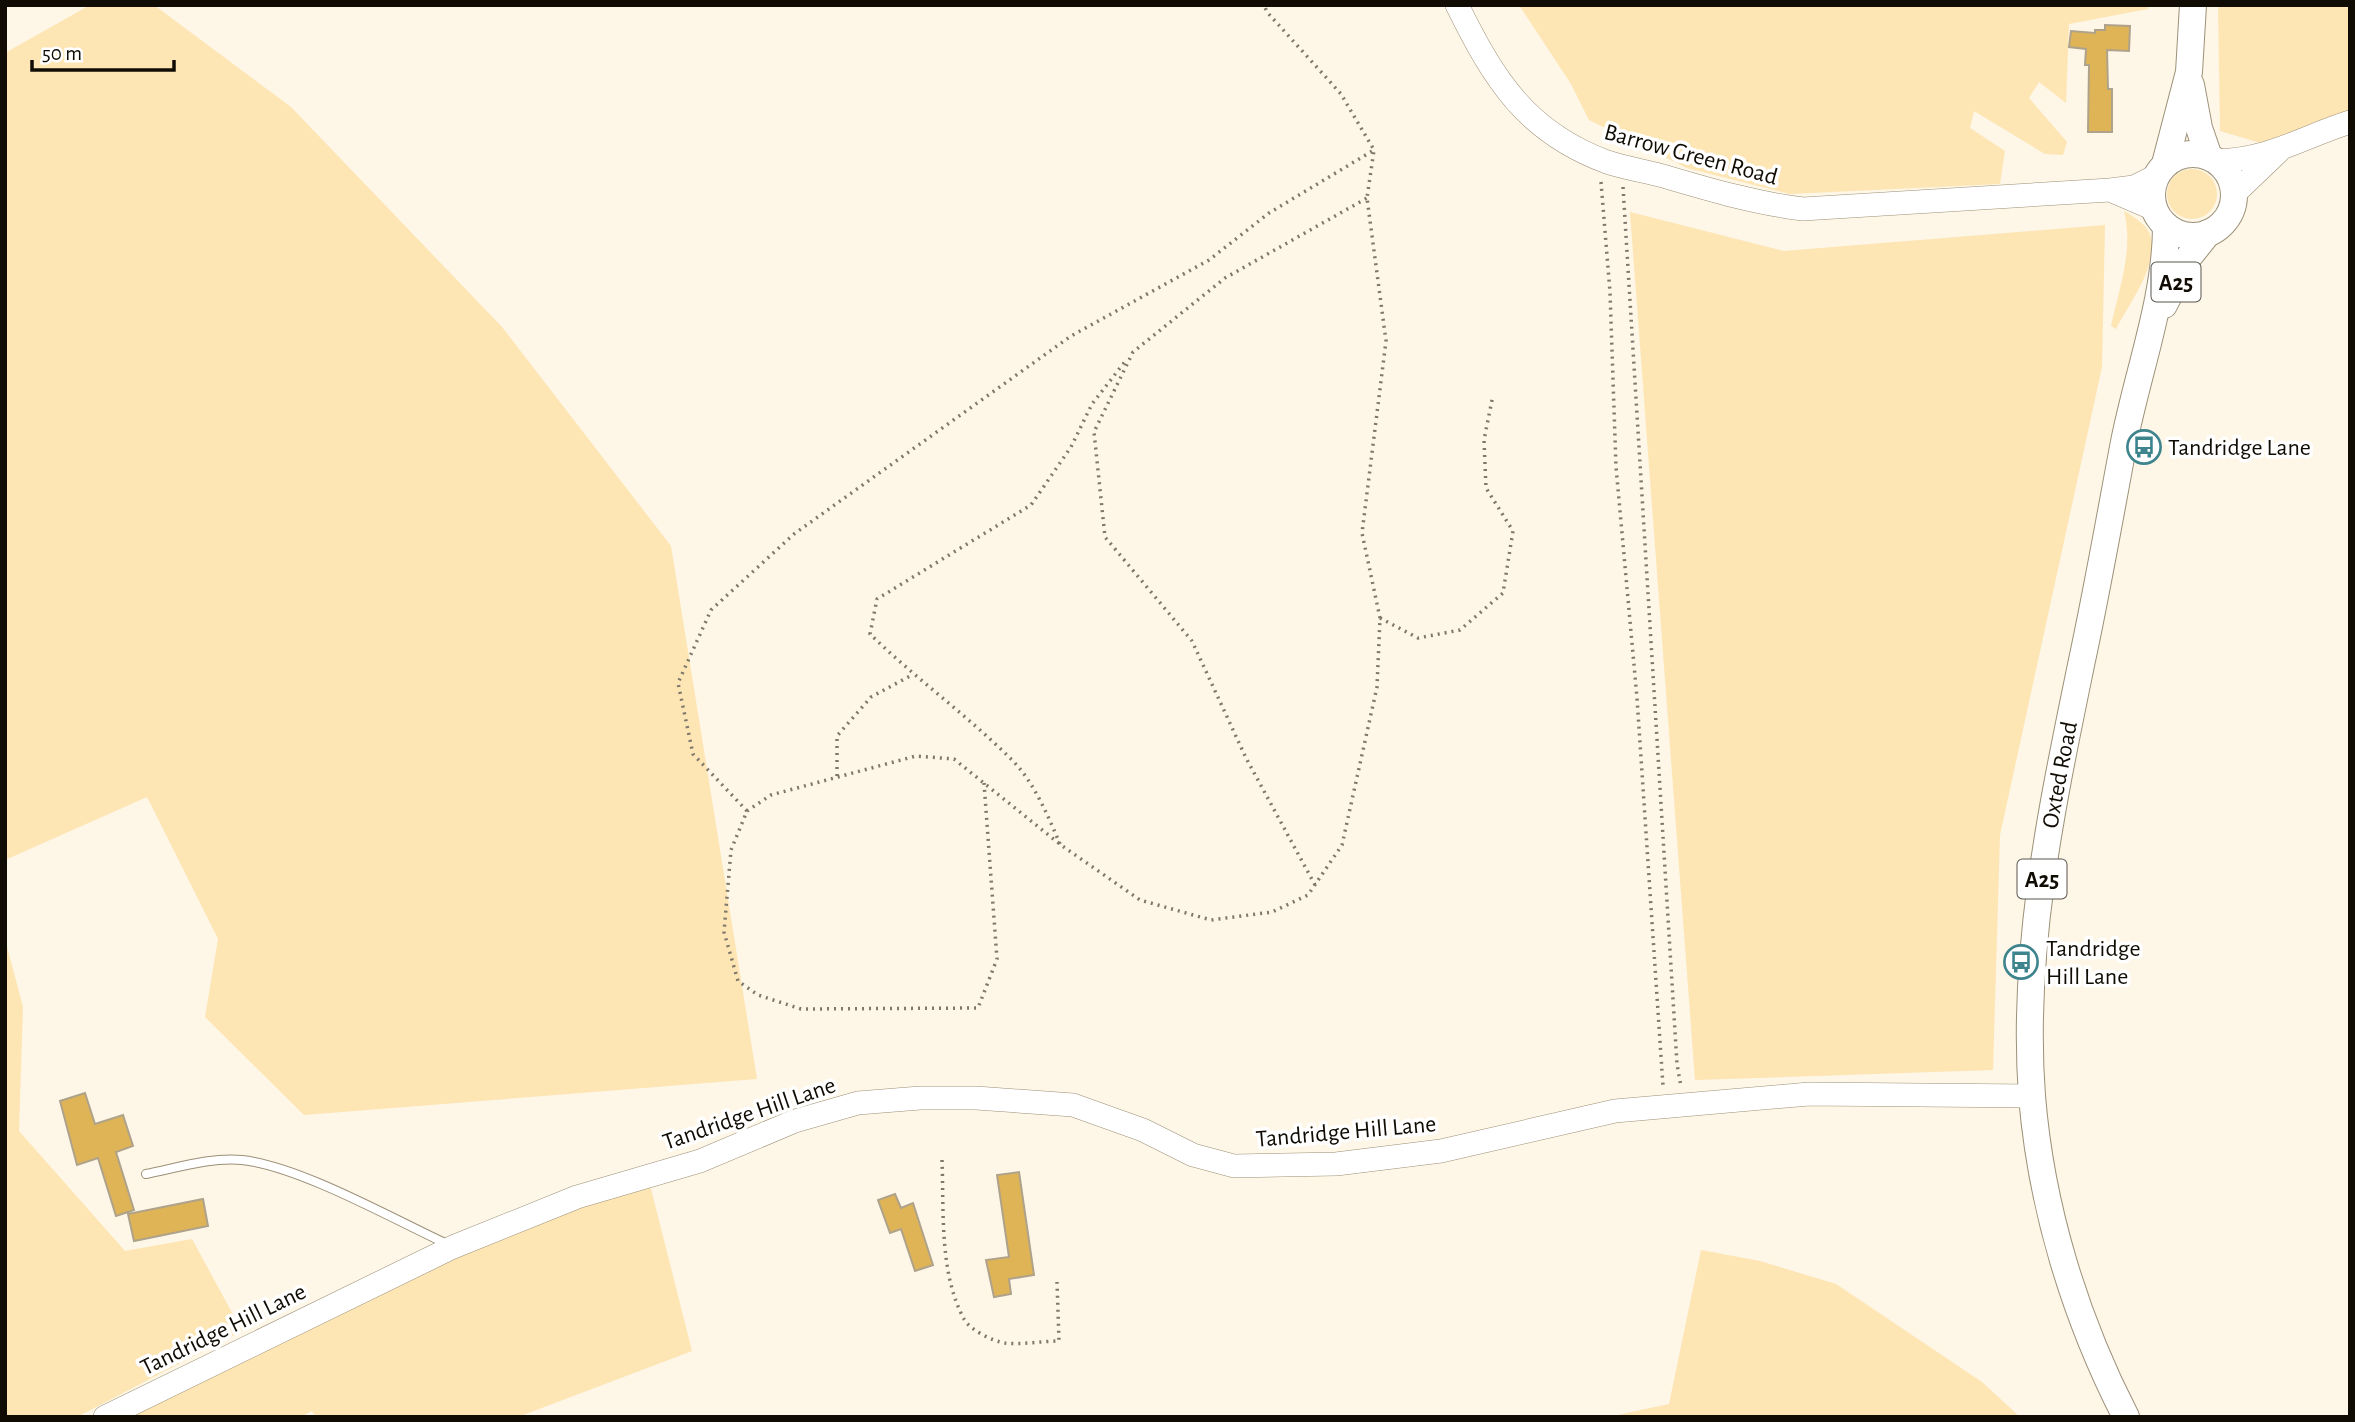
<svg xmlns="http://www.w3.org/2000/svg" width="2355" height="1422" font-family="'Alegreya Sans',sans-serif">
  <rect width="100%" height="100%" fill="#fef6e6"/>
  <path fill="#fde5b4" d="M90 5H154L291 107 502 327 671 546 757 1079 304 1115 205 1017 218 939 147 797 5 860V53Z
    M1519 5H2148V9L2069 24 2066 103 2039 82 2029 98 2067 142 2063 155 2045 154 1974 111 1970 128 2005 151 2000 184 1790 194 1687 168 1589 120 1571 84Z
    M2218 5H2350V120L2264 144 2220 131Z
    M2167 194a25 25 0 1 1 50 0a25 25 0 1 1-50 0Z
    M2124 211C2134 217 2148 225 2151 237 2158 266 2129 304 2116 329L2111 326C2119 289 2134 249 2124 211Z
    M1630 212 1784 251 2105 225 2102 367 2000 835 1993 1070 1695 1080Z
    M5 939 23 1007 19 1131 125 1251 192 1239 242 1331 77 1417H5Z
    M650 1185 692 1351 518 1417H316L312 1411 300 1417H121C293 1333 465 1236 650 1185Z
    M1701 1250 1760 1261 1836 1284 1982 1382 2020 1417H1608L1669 1404Z"/>
  <path fill="#dfb456" stroke="#afa28a" stroke-width="2" d="M2105 25 2130 26 2129 51 2107 50 2108 89H2112V132H2088L2089 65H2085L2086 49 2069 47 2071 31 2095 33V30H2105Z
    M85 1093 95 1124 123 1115 133 1146 116 1152 134 1210 116 1216 98 1158 77 1165 60 1101Z
    M1019 1172 1034 1275 1009 1279 1011 1294 994 1297 986 1260 1009 1257 997 1175Z
    M895 1194 901 1208 913 1203 933 1265 915 1271 901 1229 890 1233 878 1200Z
    M203 1199 208 1226 134 1241 128 1214Z"/>
  <g fill="none" stroke-linecap="round" stroke-linejoin="round">
    <g stroke="#9c9078" stroke-width="10">
      <path id="lane" d="M146 1174C177 1168 210 1157 242 1160 299 1166 393 1219 447 1244"/>
    </g>
    <g stroke="#9c9078" stroke-width="24">
      <path id="secondary" d="M1457 5C1494 80 1526 132 1607 162 1625 168 1645 171 1663 176 1710 190 1755 203 1803 209L2110 190 2134 187 2156 176
        M2216 161C2271 159 2300 138 2350 122
        M2110 190 2154 209
        M2234 194 2279 151
        M105 1417 453 1247 577 1197 700 1161 795 1121 858 1103 920 1098H976L1073 1105 1143 1130 1193 1155 1234 1166 1336 1164 1441 1151 1615 1111 1809 1094 2032 1096"/>
    </g>
    <g stroke="#9c9078" stroke-width="28">
      <g id="primary">
        <path d="M2191 85 2199 128 2209 157"/>
        <circle cx="2193" cy="195" r="41"/>
        <path d="M2165 164 2189 72 2193 5"/>
        <path d="M2164 305 2188 258 2208 233"/>
        <path id="s1" d="M2126 1417C2075 1318 2041 1207 2032 1096 2021 951 2052 806 2081 665 2097 591 2110 516 2124 442 2138 371 2166 298 2166 226"/>
      </g>
    </g>
    <path stroke="#7e786c" stroke-width="3.5" stroke-dasharray="2 5" stroke-linecap="butt" d="M1601 182 1610 292 1616 467 1637 698 1663 1086
      M1623 187 1677 1064 1681 1087
      M1380 618 1418 638 1460 630 1503 593 1513 531 1486 488 1484 440 1493 395
      M837 776V736L871 697 912 675
      M984 783 997 959 978 1008 801 1009 758 995 738 981 724 932 731 850 747 811 771 795 916 756 954 759 1061 845 1140 900 1211 920 1272 912 1308 895 1342 845 1377 687 1380 618 1362 533 1386 341 1367 198 1374 150 1341 94 1267 12 1264 5
      M747 811 693 754 678 683 711 610 794 534 1071 336 1209 260 1269 213 1374 150
      M1060 844C1048 816 1034 782 1012 760 967 715 915 678 870 634L877 599 1031 505 1071 447 1092 404 1127 359
      M1315 885 1246 758 1192 641 1105 537 1094 432 1133 352 1225 278 1367 198
      M942 1160C944 1210 939 1273 964 1319 970 1330 992 1341 1005 1343 1022 1345 1042 1341 1059 1341L1057 1282"/>
    <use href="#lane" stroke="#fff" stroke-width="8"/>
    <use href="#secondary" stroke="#fff" stroke-width="23"/>
    <use href="#primary" stroke="#fff" stroke-width="26"/>
  </g>
  <defs>
    <g id="bus-ring" transform="scale(1.75)"><circle r="9.5" fill="#fff" stroke="#3d848d" stroke-width="1.5"/><path d="M-5-6H5V4H4V6H2V4H-2V6H-4V4H-5ZM-3.5-4V0h7V-4ZM-3.5 1.2v1.5H-2V1.2ZM2 1.2v1.5H3.5V1.2Z" fill="#3d848d"/></g>
  </defs>
  <g fill-rule="evenodd">
    <use href="#bus-ring" x="2144" y="447"/>
    <use href="#bus-ring" x="2021" y="962"/>
  </g>
  <g text-anchor="middle" stroke-width="7" stroke-linejoin="round" paint-order="stroke">
    <g fill="#fff" stroke="#58554f" stroke-width="2">
      <rect x="2151.5" y="262.5" width="49" height="39" rx="5"/>
      <rect x="2017.5" y="859.5" width="49" height="39" rx="5"/>
    </g>
    <g font-size="23" font-weight="bold" fill="#100c04">
      <text x="2176" y="290">A25</text>
      <text x="2042" y="887">A25</text>
    </g>
    <g font-size="24" fill="#100c04" stroke="#fff">
      <text transform="translate(1691 154) rotate(15)" y="8">Barrow Green Road</text>
      <text dy="8" stroke="none"><textPath href="#s1" startOffset="660">Oxted Road</textPath></text>
      <text transform="translate(749 1113) rotate(-19)" y="8">Tandridge Hill Lane</text>
      <text transform="translate(1346 1131) rotate(-5)" y="8">Tandridge Hill Lane</text>
      <text transform="translate(223 1329) rotate(-26)" y="8">Tandridge Hill Lane</text>
    </g>
    <g font-size="24" fill="#100c04" stroke="#fff" text-anchor="start">
      <text x="2168" y="455">Tandridge Lane</text>
      <text x="2046" y="956">Tandridge<tspan x="2046" dy="28">Hill Lane</tspan></text>
    </g>
  </g>
  <rect width="2355" height="1422" fill="none" stroke="#100c04" stroke-width="14"/>
  <path d="M32 60v10h142v-10" fill="none" stroke="#100c04" stroke-width="3.5"/>
  <text x="42" y="60" font-size="21" fill="#100c04" stroke="#ffffff" stroke-width="5" paint-order="stroke">50 m</text>
</svg>
